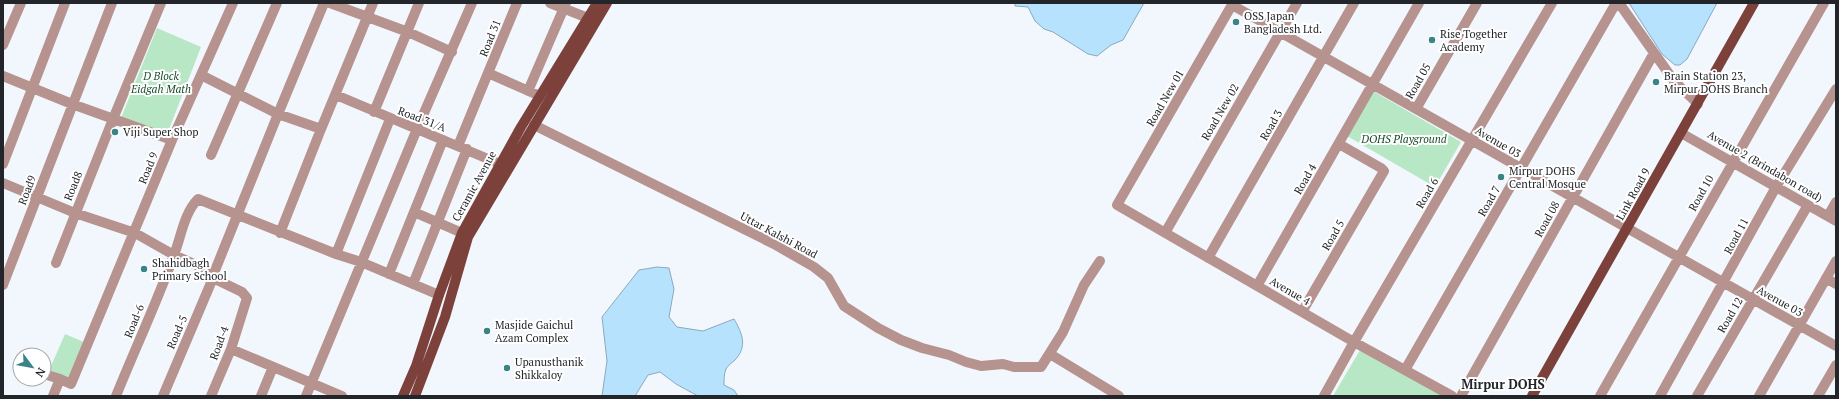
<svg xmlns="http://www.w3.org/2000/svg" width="1839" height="399" font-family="'PT Serif',serif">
  <rect width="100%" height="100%" fill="#f2f7fd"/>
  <path fill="#b8e7c5" d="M157 28 201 47 166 137 121 118Z
    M1373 91 1461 142 1435 187 1347 136Z
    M65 334 84 342 68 382 48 373Z
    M1360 350 1448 396H1333Z"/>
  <path fill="#b6e2fd" stroke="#8aa9bd" d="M1015 3H1144L1123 40 1111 45 1097 56 1088 54 1053 32 1044 29 1035 21 1028 7 1015 6Z
    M1629 3H1717L1687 59 1680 65H1675L1662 54Z
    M657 267 669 268 674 289 669 317 677 327 703 331 734 319C742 333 748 346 735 360 732 363 728 365 726 369 724 374 724 379 724 385L734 390 738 396H698L676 384 660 372 648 375 635 396H602L607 361 602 317 639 270Z"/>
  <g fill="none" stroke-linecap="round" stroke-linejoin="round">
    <path stroke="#b7938f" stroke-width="10" d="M330 3 408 32 452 52
      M517 3 488 73 540 96
      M550 3 588 18
      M1233 3 1117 205 1354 342 1452 396
      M1619 3 1674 81 1698 104
      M1232 5 1836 346
      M3 45 21 3
      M201 75 278 114 324 3
      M3 76 72 104 172 140
      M528 91 566 3
      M336 95 500 164
      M1416 109 1477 3
      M374 112 419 3
      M390 119 336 254 361 262 439 295
      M534 125 774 244 814 267 828 278 844 306 878 328 901 340 922 348 949 355 966 362 981 366 1003 364 1014 367H1041L1063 332 1084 285 1100 261
      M1681 133 1836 221
      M458 146 488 73
      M211 155 277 3
      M3 164 65 3
      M3 183 75 213 135 233 174 255 214 273 213 278 242 292 247 298 231 349 211 396
      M414 212 462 233
      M1828 216 1836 202
      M280 233 321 129
      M1165 233 1297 3
      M1208 258 1354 3
      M56 263 113 119 161 3
      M214 273 278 114 321 129 373 3
      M389 274 443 140
      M1826 278 1836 284
      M413 284 467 149
      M3 285 112 3
      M1257 286 1419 3
      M1302 312 1384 171 1381 168 1339 144
      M231 349 342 396
      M1050 354 1119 396
      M19 366H20
      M1405 370 1616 3
      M44 374 60 379
      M53 396 60 379 71 384 172 140 233 3
      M116 396C135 349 157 302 174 255 181 237 184 213 198 199L336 254
      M163 396 213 278
      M261 396 273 367
      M306 396 417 129 472 3
      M1324 396 1354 342 1552 3
      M1461 396 1654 53
      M1600 396 1824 3
      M1660 396 1776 187 1836 89
      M1697 396 1808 205
      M1759 396 1836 261
      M1818 396 1836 365"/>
    <path stroke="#7d413c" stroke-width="10" d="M403 396 416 366 439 295 462 233 521 127 597 3
      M415 396 445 317 468 237 607 3
      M1532 396 1754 3"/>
  </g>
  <g fill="#3a8387" stroke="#fff" stroke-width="1.5">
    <circle cx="1236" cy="22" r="4"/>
    <circle cx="1432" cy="40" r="4"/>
    <circle cx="1656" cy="82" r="4"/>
    <circle cx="115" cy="132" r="4"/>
    <circle cx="1501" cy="177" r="4"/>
    <circle cx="144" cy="269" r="4"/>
    <circle cx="487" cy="331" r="4"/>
    <circle cx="507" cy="368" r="4"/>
  </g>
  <g text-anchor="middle" stroke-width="4" stroke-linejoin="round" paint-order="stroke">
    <g font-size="11" fill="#222529" stroke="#fff" text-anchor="start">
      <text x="1244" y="20">OSS Japan<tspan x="1244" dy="13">Bangladesh Ltd.</tspan></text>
      <text x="1440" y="38">Rise Together<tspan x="1440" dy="13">Academy</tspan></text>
      <text x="1664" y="80">Brain Station 23,<tspan x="1664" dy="13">Mirpur DOHS Branch</tspan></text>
      <text x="123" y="136">Viji Super Shop</text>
      <text x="1509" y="175">Mirpur DOHS<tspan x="1509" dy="13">Central Mosque</tspan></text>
      <text x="152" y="267">Shahidbagh<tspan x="152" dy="13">Primary School</tspan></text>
      <text x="495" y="329">Masjide Gaichul<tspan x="495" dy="13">Azam Complex</tspan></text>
      <text x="515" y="366">Upanusthanik<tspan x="515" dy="13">Shikkaloy</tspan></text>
    </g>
    <g font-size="11" fill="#222529" stroke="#fff">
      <text transform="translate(490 38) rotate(-68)" y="4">Road 31</text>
      <text transform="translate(1418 81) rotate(-60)" y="4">Road 05</text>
      <text transform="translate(1165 98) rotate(-60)" y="4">Road New 01</text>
      <text transform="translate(1220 112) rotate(-60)" y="4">Road New 02</text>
      <text transform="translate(422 119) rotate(21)" y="4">Road 31/A</text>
      <text transform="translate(1271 125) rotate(-60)" y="4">Road 3</text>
      <text transform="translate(1498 142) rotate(30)" y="4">Avenue 03</text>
      <text transform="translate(1765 166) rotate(30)" y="4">Avenue 2 (Brindabon road)</text>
      <text transform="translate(148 168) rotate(-68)" y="4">Road 9</text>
      <text transform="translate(1305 179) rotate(-60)" y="4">Road 4</text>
      <text transform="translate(73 186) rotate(-68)" y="4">Road8</text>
      <text transform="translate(474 186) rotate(-61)" y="4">Ceramic Avenue</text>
      <text transform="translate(27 190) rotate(-69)" y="4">Road9</text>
      <text transform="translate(1427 193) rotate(-60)" y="4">Road 6</text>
      <text transform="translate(1701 193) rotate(-61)" y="4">Road 10</text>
      <text transform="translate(1633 194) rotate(-61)" y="4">Link Road 9</text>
      <text transform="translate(1489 201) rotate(-60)" y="4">Road 7</text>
      <text transform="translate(1547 219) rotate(-61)" y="4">Road 08</text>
      <text transform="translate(779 235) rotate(28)" y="4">Uttar Kalshi Road</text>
      <text transform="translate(1333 235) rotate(-60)" y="4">Road 5</text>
      <text transform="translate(1736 236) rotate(-62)" y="4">Road 11</text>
      <text transform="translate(1290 291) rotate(30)" y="4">Avenue 4</text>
      <text transform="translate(1780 301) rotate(29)" y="4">Avenue 03</text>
      <text transform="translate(1730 315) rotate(-60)" y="4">Road 12</text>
      <text transform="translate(134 321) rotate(-68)" y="4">Road-6</text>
      <text transform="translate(177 332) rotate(-67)" y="4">Road-5</text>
      <text transform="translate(219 343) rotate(-70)" y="4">Road-4</text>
    </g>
    <g font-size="11" font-style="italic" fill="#16492a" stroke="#fff">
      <text x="161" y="80">D Block<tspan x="161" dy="13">Eidgah Math</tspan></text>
      <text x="1404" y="143">DOHS Playground</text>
    </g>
    <g font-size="13" font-weight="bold" fill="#222529" stroke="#fff">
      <text x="1503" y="389">Mirpur DOHS</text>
    </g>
  </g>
  <rect width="1839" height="399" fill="none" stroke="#222529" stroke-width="8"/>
  <g transform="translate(32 367) rotate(122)"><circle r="19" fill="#ffffff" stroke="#a7a8a9"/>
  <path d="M0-3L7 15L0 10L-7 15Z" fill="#3a8387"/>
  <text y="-6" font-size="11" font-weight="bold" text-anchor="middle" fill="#222529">N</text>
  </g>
</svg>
